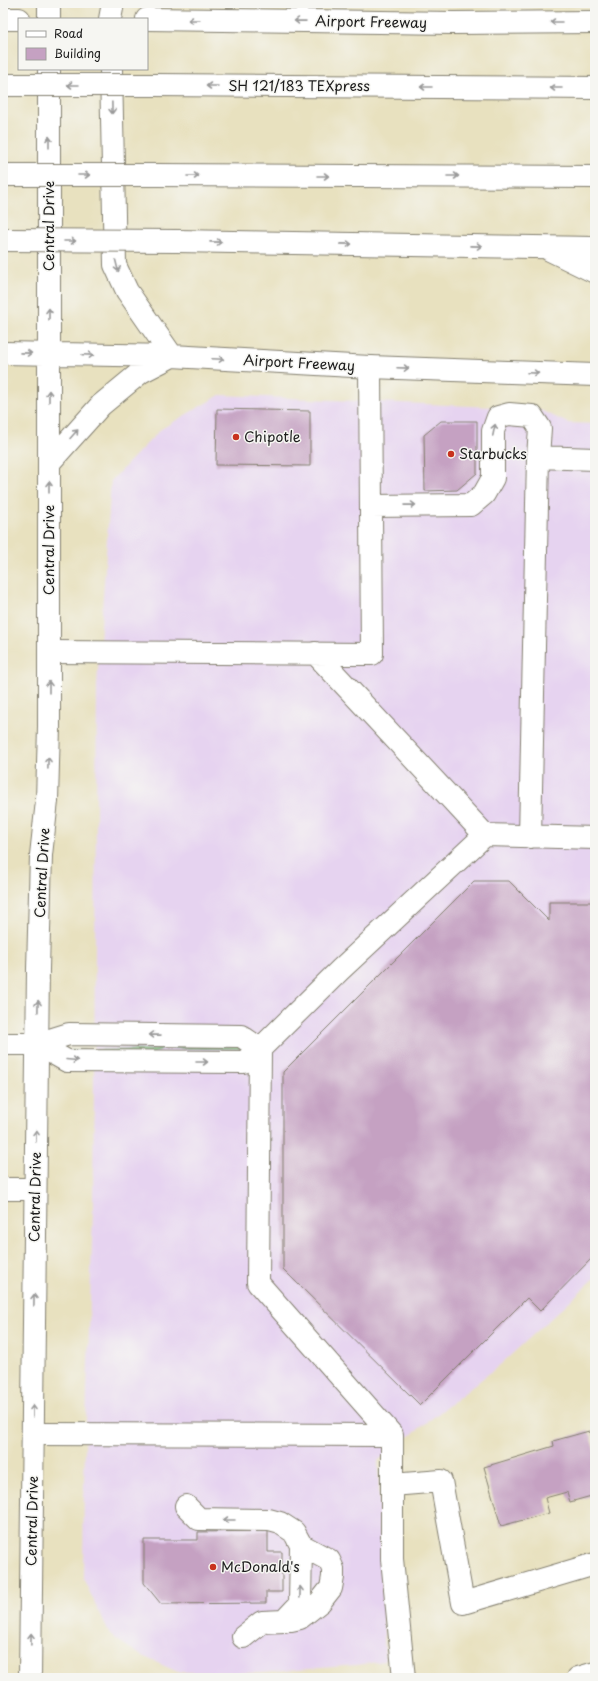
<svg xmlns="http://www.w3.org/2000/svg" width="598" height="1681" font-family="'Playpen Sans',sans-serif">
  <rect width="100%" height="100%" fill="#f6f6f2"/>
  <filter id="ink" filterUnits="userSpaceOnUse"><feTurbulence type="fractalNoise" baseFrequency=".025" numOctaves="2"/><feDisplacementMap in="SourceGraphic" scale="8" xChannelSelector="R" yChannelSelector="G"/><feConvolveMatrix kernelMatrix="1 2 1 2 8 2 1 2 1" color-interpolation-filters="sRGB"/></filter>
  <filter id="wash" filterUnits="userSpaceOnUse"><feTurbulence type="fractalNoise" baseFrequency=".012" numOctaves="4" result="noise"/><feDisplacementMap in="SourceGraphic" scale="16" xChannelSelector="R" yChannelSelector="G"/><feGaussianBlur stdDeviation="0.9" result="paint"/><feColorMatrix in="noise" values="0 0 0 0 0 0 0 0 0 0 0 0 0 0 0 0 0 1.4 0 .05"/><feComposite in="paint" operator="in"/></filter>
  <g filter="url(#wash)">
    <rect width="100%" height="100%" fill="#e8e1bf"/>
    <path fill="#e6d3f0" d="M220 395 538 409 568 423 595 424V1278L501 1364 378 1461 385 1661 356 1665 262 1673 178 1672 142 1656 110 1635 83 1578 84 1481 93 1211 97 685 111 481 161 429Z"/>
    <path fill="#83c57e" stroke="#50704d" d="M163 1046H243V1049L163 1048 153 1054 71 1053V1050H151Z"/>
    <g id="blocks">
      <path fill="#c5a1c2" d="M217 409 310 411V466L216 465Z
        M441 421H477V473L457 490 425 491 424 435Z
        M474 881H509L549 921V902H595V1255L540 1311 527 1298 420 1405 283 1269V1072Z
        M589 1431 595 1453V1495L570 1502 567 1492 545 1498 549 1513 501 1526 484 1467 554 1446 553 1441Z
        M268 1531V1552H282V1592H266V1603L161 1604 144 1583V1540H198V1532Z"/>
    </g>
  </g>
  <g filter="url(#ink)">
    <use href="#blocks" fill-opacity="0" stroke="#827e6e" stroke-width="1"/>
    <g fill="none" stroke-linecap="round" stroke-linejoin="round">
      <g stroke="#827e6e" stroke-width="24">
        <path id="minor" d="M371 506 471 505 484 494 493 478V431L498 417 509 414 532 416 540 428 538 457
          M49 652 372 654 370 367
          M315 653 485 835
          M530 837 538 457 595 459
          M37 1044 67 1061 244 1062 260 1049 340 970 485 835 595 838
          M37 1044 69 1034 241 1036 260 1049
          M260 1049 258 1283 392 1435V1559L404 1678
          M3 1189H35
          M33 1434 392 1435
          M392 1485 441 1481 463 1603 595 1564
          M186 1506 199 1519 269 1520 280 1523 294 1532 301 1545 300 1604 284 1621 262 1622 243 1637
          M291 1620 300 1618 320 1602 331 1588 333 1577V1569L329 1560 301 1545
          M578 1678 595 1673"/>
      </g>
      <g stroke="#827e6e" stroke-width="24">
        <path id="major" d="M49 19V3
          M110 19 113 3
          M3 353 172 356 370 367 595 375
          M49 463 101 405 141 372 172 356 127 291 115 265 111 69
          M3 1044H37
          M30 1678 38 969 41 855 47 801 49 726V69"/>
      </g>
      <g stroke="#827e6e" stroke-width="24">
        <path id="highway" d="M3 19H19
          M147 19 454 23 595 22
          M154 85 595 88
          M154 175 595 177
          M177 241 595 248
          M550 250 595 272"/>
      </g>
      <use href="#minor" stroke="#fff" stroke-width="22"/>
      <use href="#major" stroke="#fff" stroke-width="22"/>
      <use href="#highway" stroke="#fff" stroke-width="22"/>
      <g stroke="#827e6e" stroke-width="24" stroke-linecap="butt">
        <path id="highway-bridge" d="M3 85H154
          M3 175H154
          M3 240 177 241"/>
      </g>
      <use href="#highway-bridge" stroke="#fff" stroke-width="22"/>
    </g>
    <defs><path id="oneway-shaft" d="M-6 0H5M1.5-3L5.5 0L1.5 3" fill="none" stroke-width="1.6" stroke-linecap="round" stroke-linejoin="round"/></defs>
    <g stroke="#999">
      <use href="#oneway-shaft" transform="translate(194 20) rotate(-180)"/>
      <use href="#oneway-shaft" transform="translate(300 21) rotate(-179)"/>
      <use href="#oneway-shaft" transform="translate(556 22) rotate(180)"/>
      <use href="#oneway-shaft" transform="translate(73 85) rotate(-180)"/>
      <use href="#oneway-shaft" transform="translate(212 86) rotate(-180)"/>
      <use href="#oneway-shaft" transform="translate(426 87) rotate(-180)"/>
      <use href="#oneway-shaft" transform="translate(556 88) rotate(-180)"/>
      <use href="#oneway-shaft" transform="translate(112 108) rotate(89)"/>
      <use href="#oneway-shaft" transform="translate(49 142) rotate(-90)"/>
      <use href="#oneway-shaft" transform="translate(84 175)"/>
      <use href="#oneway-shaft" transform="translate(193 176)"/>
      <use href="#oneway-shaft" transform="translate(323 176)"/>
      <use href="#oneway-shaft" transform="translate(453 176)"/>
      <use href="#oneway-shaft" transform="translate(70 241)"/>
      <use href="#oneway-shaft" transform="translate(216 242) rotate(1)"/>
      <use href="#oneway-shaft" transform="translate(346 244) rotate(1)"/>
      <use href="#oneway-shaft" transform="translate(476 246) rotate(1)"/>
      <use href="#oneway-shaft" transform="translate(117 266) rotate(76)"/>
      <use href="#oneway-shaft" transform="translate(49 314) rotate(-90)"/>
      <use href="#oneway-shaft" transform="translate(26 353) rotate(1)"/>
      <use href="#oneway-shaft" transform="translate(88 355) rotate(2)"/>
      <use href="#oneway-shaft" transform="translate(218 359) rotate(3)"/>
      <use href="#oneway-shaft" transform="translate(403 368) rotate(2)"/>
      <use href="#oneway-shaft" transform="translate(533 373) rotate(2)"/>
      <use href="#oneway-shaft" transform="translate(49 396) rotate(-90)"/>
      <use href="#oneway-shaft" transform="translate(494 430) rotate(-78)"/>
      <use href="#oneway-shaft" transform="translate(74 434) rotate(-48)"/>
      <use href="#oneway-shaft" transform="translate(49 487) rotate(-90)"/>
      <use href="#oneway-shaft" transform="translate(410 505) rotate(-1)"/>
      <use href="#oneway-shaft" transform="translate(49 687) rotate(-90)"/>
      <use href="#oneway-shaft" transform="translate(48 763) rotate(-89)"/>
      <use href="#oneway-shaft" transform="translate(38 1006) rotate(-89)"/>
      <use href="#oneway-shaft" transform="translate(155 1035) rotate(-179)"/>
      <use href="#oneway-shaft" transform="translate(72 1060) rotate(5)"/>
      <use href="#oneway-shaft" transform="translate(202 1062)"/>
      <use href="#oneway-shaft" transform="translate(36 1136) rotate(-89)"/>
      <use href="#oneway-shaft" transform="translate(34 1300) rotate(-89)"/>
      <use href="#oneway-shaft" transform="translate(33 1411) rotate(-90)"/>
      <use href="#oneway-shaft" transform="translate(229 1520) rotate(-180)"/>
      <use href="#oneway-shaft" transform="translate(300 1592) rotate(-89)"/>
      <use href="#oneway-shaft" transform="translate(31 1639) rotate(-89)"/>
    </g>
  </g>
  <g fill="#c8321e" stroke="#f6f6f2" stroke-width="1.5">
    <circle cx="236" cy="437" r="4"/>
    <circle cx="451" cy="454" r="4"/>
    <circle cx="213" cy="1567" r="4"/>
  </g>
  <g text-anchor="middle" stroke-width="3" stroke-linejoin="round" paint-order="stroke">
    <g font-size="14" fill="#1c1c1c" stroke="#f6f6f2">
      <text transform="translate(371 22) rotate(1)" y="5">Airport Freeway</text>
      <text x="299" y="91">SH 121/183 TEXpress</text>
      <text transform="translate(49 226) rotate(-90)" y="5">Central Drive</text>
      <text transform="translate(299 363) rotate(3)" y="5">Airport Freeway</text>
      <text transform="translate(49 550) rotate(-90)" y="5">Central Drive</text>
      <text transform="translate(42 873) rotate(-87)" y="5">Central Drive</text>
      <text transform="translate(35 1197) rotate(-89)" y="5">Central Drive</text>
      <text transform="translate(32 1521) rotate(-89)" y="5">Central Drive</text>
    </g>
    <g font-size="14" fill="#1c1c1c" stroke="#f6f6f2" text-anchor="start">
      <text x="244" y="442">Chipotle</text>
      <text x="459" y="459">Starbucks</text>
      <text x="221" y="1572">McDonald's</text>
    </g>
  </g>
  <rect width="598" height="1681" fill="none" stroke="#f6f6f2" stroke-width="16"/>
  <rect x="18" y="18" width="130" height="52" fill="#f6f6f2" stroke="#9f9f9c"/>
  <rect x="26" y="31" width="20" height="6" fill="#ffffff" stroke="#9f9f9c"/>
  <text x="54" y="38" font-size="12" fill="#1c1c1c">Road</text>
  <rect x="26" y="48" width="20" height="12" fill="#c5a1c2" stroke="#9f9f9c"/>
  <text x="54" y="58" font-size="12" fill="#1c1c1c">Building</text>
</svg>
